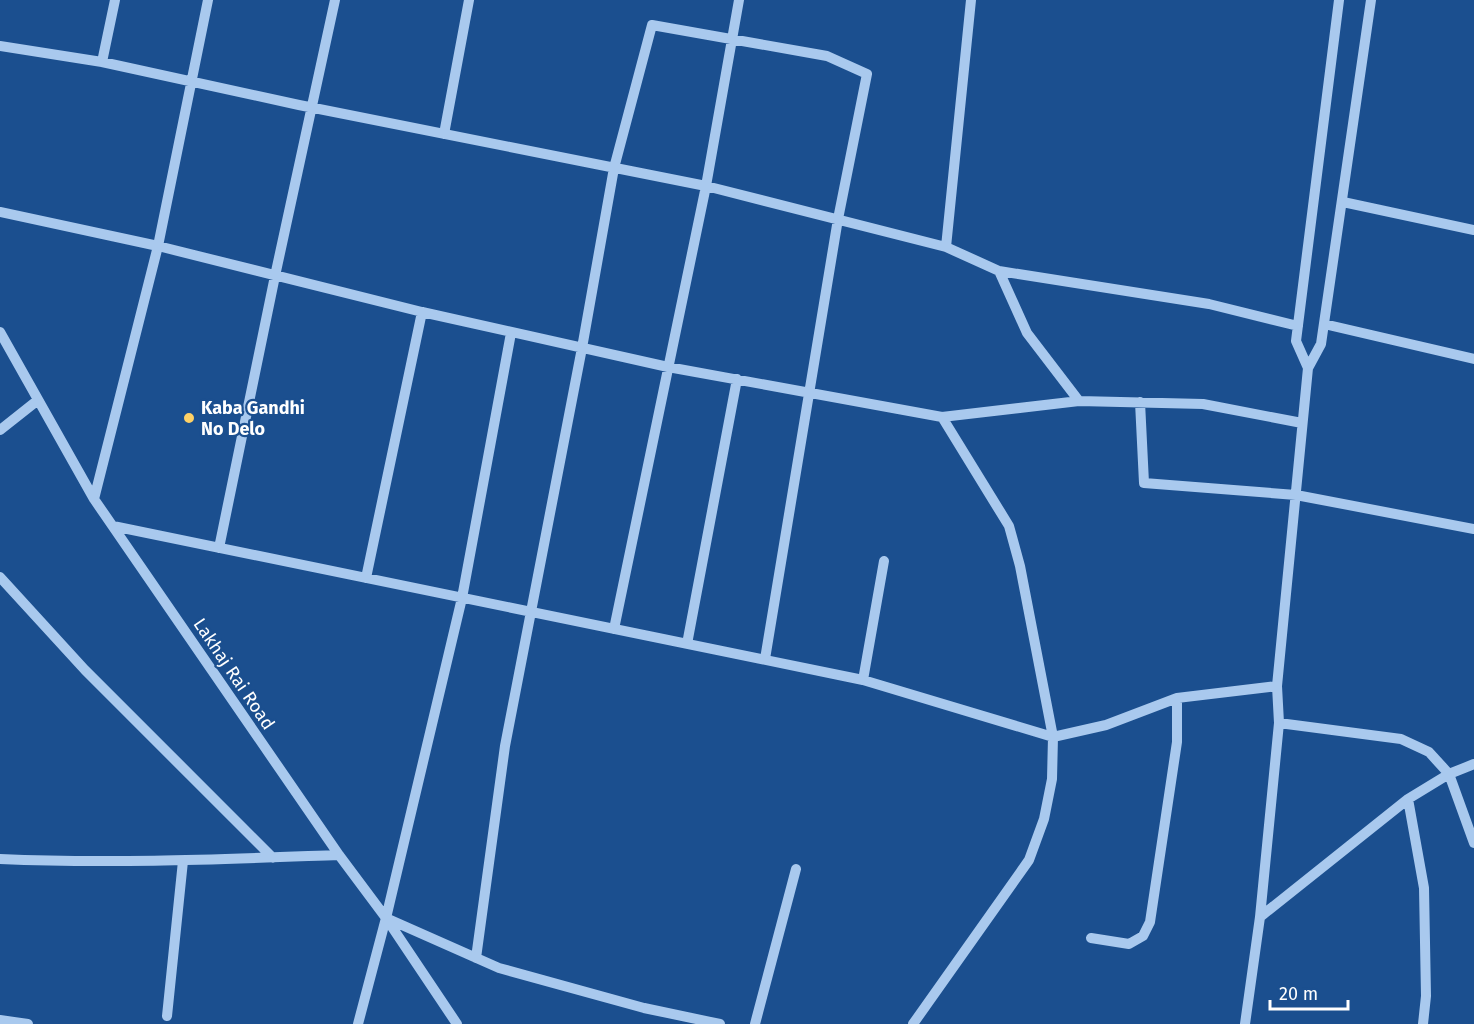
<svg xmlns="http://www.w3.org/2000/svg" width="1474" height="1024" font-family="'Fira Sans',sans-serif">
  <rect width="100%" height="100%" fill="#1b4f8f"/>
  <g fill="none" stroke-linecap="round" stroke-linejoin="round">
    <path stroke="#a9c9ee" stroke-width="10" d="M0 46 102 62 299 105 706 186 946 247 999 271 1209 304 1298 326
      M102 62 115 0
      M444 134 469 0
      M1343 202 1474 230
      M0 212 158 246 422 312 668 367 942 417 1009 526 1020 566 1053 737 1052 779 1044 819 1029 860 913 1024
      M946 247 971 0
      M999 271 1027 333 1079 401
      M1324 324 1474 359
      M0 332 94 499 339 855 386 918 457 1024
      M1308 368 1296 341 1339 0
      M1140 402 1144 483 1296 495 1474 529
      M942 417 1079 401 1203 404 1302 423
      M0 430 38 400
      M94 499 158 246 208 0
      M113 526 863 680 1053 737 1106 725 1177 698 1277 686
      M219 548 275 276 335 0
      M0 577 85 670 273 858
      M366 578 422 312
      M614 629 706 186 739 0
      M687 644 737 379
      M863 680 884 561
      M1279 723 1401 739 1429 752 1449 774 1474 843
      M1408 799 1424 888 1426 996 1423 1024
      M0 859C113 864 226 859 339 855
      M1260 917 1408 799 1449 774 1474 764
      M386 918 499 968 644 1008 720 1024
      M1091 938 1129 944 1143 936 1150 922 1177 742V698
      M476 958 505 746 582 348 614 168 652 25 827 56 867 74 838 219 765 659
      M167 1016 183 861
      M0 1020 28 1024
      M358 1024 386 918 462 598 511 333
      M755 1024 796 869
      M1245 1024 1260 917 1279 723 1277 686 1308 368 1321 344 1371 0"/>
  </g>
  <circle fill="#ffd166" stroke="#1b4f8f" stroke-width="2" cx="189" cy="418" r="6"/>
  <g text-anchor="middle" stroke-width="4.5" stroke-linejoin="round" paint-order="stroke">
    <g font-size="18" font-weight="bold" fill="#fff" stroke="#1b4f8f" text-anchor="start">
      <text x="201" y="414">Kaba Gandhi<tspan x="201" dy="21">No Delo</tspan></text>
    </g>
    <g font-size="18" fill="#fff" stroke="#1b4f8f">
      <text transform="translate(234 674) rotate(56)" y="6">Lakhaj Rai Road</text>
    </g>
  </g>
  <path d="M1270 1000v9h78v-9" fill="none" stroke="#ffffff" stroke-width="3"/>
  <text x="1279" y="1000" font-size="18" fill="#ffffff" stroke="#1b4f8f" stroke-width="4.5" paint-order="stroke">20 m</text>
</svg>
